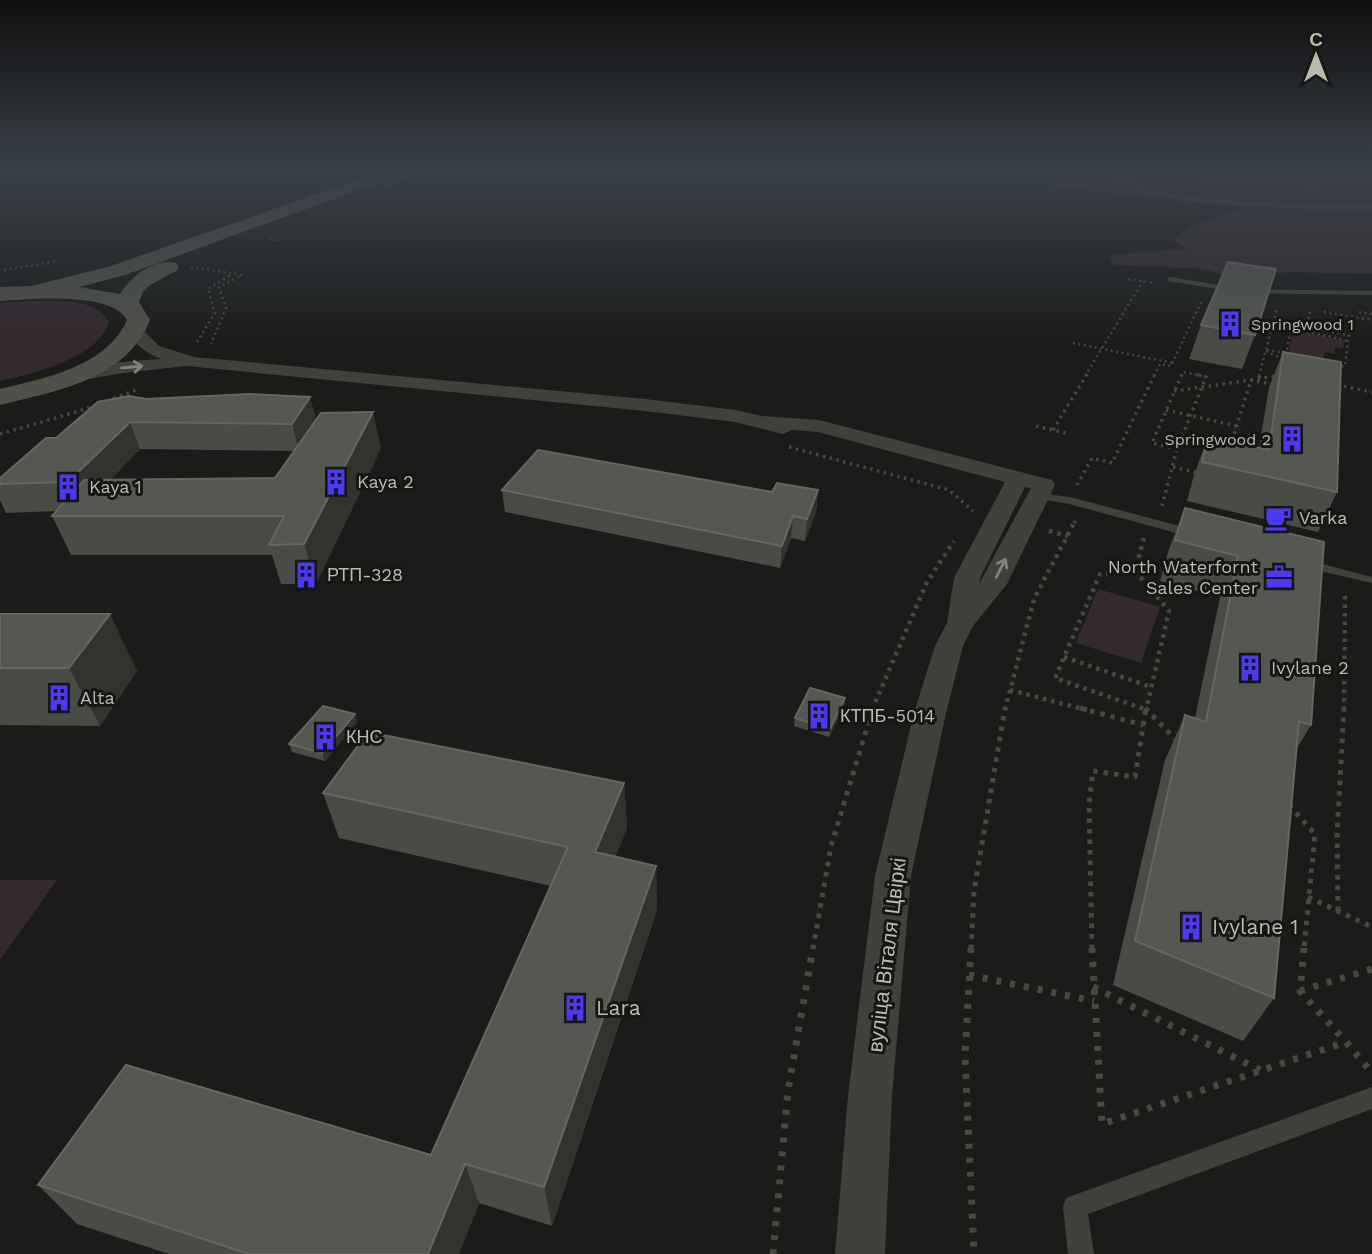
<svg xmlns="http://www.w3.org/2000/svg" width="1372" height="1254" font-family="'Work Sans',sans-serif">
  <rect width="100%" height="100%" fill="#1b1c19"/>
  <path fill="#34292e" d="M942 171H1372V274L1296 272 1225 275 1204 269 1115 265 1109 258 1115 254 1188 249 1172 240 1190 227 1244 208 1107 193Z
    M36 301C59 301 96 298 109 322 99 358 32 374 0 381V303Z
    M1293 329 1344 341 1343 349 1335 348V354L1325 352 1323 360 1288 357Z
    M1098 589 1160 607 1141 663 1076 643Z
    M0 880H57L0 960Z"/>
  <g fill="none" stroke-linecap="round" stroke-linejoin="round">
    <path fill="#403e2f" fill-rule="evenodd" d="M1194 171 1288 175 1372 172V186C1312 189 1256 191 1197 176Z"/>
    <path stroke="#474840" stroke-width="2" stroke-dasharray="2 2.5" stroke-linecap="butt" d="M269 239 281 241"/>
    <path stroke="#474840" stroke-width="2.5" stroke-dasharray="2 3.5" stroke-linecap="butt" d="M191 267 242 275 219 287 226 308 211 344
      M4 270 58 261
      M1128 279 1155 283
      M1324 312 1372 320
      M1359 312 1372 314
      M1273 322 1293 325
      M1305 328 1348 335
      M1306 330 1311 308
      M197 342 215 313 208 289 232 274
      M1073 343 1173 363
      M1267 350 1286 353
      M1266 351 1284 360
      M1286 355 1291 328 1348 341
      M1336 367 1345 366 1351 316
      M1085 376 1143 281
      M1154 376 1160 364 1171 366 1201 302
      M1181 376 1183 372 1203 376
      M1259 376 1277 308"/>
    <path stroke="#474840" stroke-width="3.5" stroke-dasharray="2.5 4.5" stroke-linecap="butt" d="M1259 378 1260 374
      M1337 385 1372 392
      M1174 391 1251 380 1274 385
      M1166 410 1236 426
      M1036 426 1070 434
      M1053 430 1087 374
      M0 434 83 410 139 389
      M789 447 949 490 973 511
      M1230 447 1251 380 1276 376
      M1177 449 1152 443 1182 374
      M1177 449 1206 377 1194 374
      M1173 467 1199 473
      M1077 485 1092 458 1112 463 1155 374
      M1162 506 1177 449
      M1074 523 1076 520"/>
    <path stroke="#474840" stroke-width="4.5" stroke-dasharray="3.5 5" stroke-linecap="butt" d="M1049 531 1068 536
      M1144 538 1135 571 1169 611 1146 710
      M1135 571 1100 574 1055 678 1147 710
      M1064 657 1151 687
      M1010 690 1087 710
      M872 710 927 582 954 541
      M1005 710 1034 599 1075 521
      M1344 710 1345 591"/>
    <path stroke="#474840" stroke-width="5" stroke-dasharray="4.5 6" stroke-linecap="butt" d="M1080 708 1143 725
      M1145 708 1177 741
      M1289 805 1315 834 1304 949
      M1308 897 1372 927
      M1338 911 1337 835 1344 708
      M813 949 831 846 873 708
      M971 949 974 891 1005 708
      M1092 949 1089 803 1093 771 1135 777 1146 708"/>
    <path stroke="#474840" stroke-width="7" stroke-dasharray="5 9" stroke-linecap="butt" d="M971 948 965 1057 974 1254
      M1092 948 1102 1124 1346 1042 1372 1073
      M1304 948 1300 991 1346 1042
      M969 975 1094 1001
      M1093 987 1260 1070
      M1300 991 1372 969
      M773 1254 788 1090 813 948"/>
    <path fill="#3f413a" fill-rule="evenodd" d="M1105 171C1122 169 1128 184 1142 190 1146 191 1153 191 1158 192 1229 203 1300 205 1372 205V209H1302L1197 202 1137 192 1119 177Z
      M1251 171H1300L1297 173Z
      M1171 277 1242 289 1372 291V295L1242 293 1168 281V277Z
      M1038 493 1070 497 1199 531 1201 534 1195 538 1069 504 1034 498V494Z
      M1303 559 1372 577V583L1298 566 1297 563Z
      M1372 1087V1109L1088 1214 1094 1254H1068L1063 1207 1066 1198Z"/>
    <path fill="#3f413a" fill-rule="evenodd" d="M408 171H424L389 186 379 183Z
      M135 327 141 328 159 346 194 357 645 399 736 410 762 416 819 420 1052 480 1055 485 1007 584 973 626 963 646 946 713 911 876 892 1096 885 1254H835L848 1096 875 876 914 713 935 646 947 623 954 578 1005 482 818 432 792 430 783 434 735 422 645 411 186 366 123 373 72 382 65 380 62 376C73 364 144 360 162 359 146 354 137 345 126 332L129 328ZM1025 487 1031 488 979 584 980 578Z"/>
    <path fill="#4f5148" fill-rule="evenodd" d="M382 171H404L402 174 125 275 79 287 120 294C130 277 155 257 176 263L179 267 176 271 150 285 143 292 139 302 150 320C126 380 56 391 0 405V389C45 378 106 367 127 320 112 291 29 299 0 301V287L31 286 111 266Z"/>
  </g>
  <path fill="#494b46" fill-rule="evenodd" d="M1201 325 1255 335 1242 369 1189 359Z
    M1283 352 1337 492 1318 532 1187 501 1194 475 1208 437 1259 448 1269 387Z
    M129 396 316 420 381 448 316 584H281L272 555H71L52 516 57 511 6 513 0 500V478L56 438ZM140 449 294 451 275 478 110 480Z
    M502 490 772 492 818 490 816 512 805 541 791 538 780 568 505 512Z
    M1185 508 1324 542 1311 725 1296 750 1274 998 1243 1041 1113 985 1165 760 1185 715 1195 718 1220 597 1160 581 1169 549Z
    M0 614 137 671 100 726 0 725Z
    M845 698 844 706 829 737 794 726 795 718Z
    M355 714 357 722 325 761 292 752 289 744Z
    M624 783 627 828 615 857 656 866 657 910 552 1226 479 1203 459 1254H169L77 1224 38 1185 431 1155 551 886 339 838 323 793Z"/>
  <path fill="#32332f" d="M310 397 317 423 299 451 292 424Z
    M373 412 381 448 316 584 304 544Z
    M130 422 140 449 80 510 68 482Z
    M818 490 816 512 805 541 807 519Z
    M793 516 791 538 780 568 782 546Z
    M110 614 137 671 100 726 69 668Z
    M845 698 844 706 829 737 830 729Z
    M355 714 357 722 325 761 322 753Z
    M624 783 627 828 599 897 595 852Z
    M656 866 657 910 552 1226 544 1187Z
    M465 1164 479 1203 459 1254H428Z"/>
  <path fill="#555751" stroke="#65675f" stroke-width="2" d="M1228 262 1276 269 1255 335 1201 325Z
    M1283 352 1341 362 1337 492 1202 462 1208 437 1269 450Z
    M250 394 310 397 292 424 130 422 68 482 0 484V478L46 438H56L98 402 129 396 146 399Z
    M373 412 304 544 269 545 284 516H52L84 480 275 478 321 413Z
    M538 450 772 492 777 483 818 490 807 519 793 516 782 546 502 490Z
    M1185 508 1324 542 1311 725 1299 721 1274 998 1135 941 1185 715 1206 722 1238 556 1175 540Z
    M0 614H110L69 668H0Z
    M810 688 845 698 830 729 795 718Z
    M323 706 355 714 322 753 289 744Z
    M368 732 624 783 595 852 656 866 544 1187 465 1164 428 1254H249L38 1185 126 1065 431 1155 568 847 323 793Z"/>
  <defs><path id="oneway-shaft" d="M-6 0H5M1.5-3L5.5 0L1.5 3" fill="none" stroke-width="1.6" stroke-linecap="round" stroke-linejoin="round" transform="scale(1.75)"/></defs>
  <g stroke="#828479">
    <use href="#oneway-shaft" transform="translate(132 367) rotate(-5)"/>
    <use href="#oneway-shaft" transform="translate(1001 568) rotate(-63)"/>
  </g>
  <linearGradient id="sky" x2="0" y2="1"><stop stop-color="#0f0f0e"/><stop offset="0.49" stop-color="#394049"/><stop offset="1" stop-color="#394049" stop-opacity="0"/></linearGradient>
  <rect width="1372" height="346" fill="url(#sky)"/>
  <defs>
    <g id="building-bare" transform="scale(2.1)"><path d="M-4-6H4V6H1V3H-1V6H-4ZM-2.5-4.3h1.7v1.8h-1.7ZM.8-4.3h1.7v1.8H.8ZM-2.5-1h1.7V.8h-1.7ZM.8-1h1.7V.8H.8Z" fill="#4b39f4" stroke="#161714" stroke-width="2.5" paint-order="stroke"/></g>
    <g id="cafe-bare" transform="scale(2.1)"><path d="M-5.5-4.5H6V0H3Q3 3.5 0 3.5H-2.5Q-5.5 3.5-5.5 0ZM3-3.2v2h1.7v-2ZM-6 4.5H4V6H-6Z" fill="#4b39f4" stroke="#161714" stroke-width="2.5" paint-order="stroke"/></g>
    <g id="office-bare" transform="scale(2.1)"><path d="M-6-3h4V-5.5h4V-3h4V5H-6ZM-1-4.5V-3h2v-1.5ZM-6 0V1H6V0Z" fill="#4b39f4" stroke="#161714" stroke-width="2.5" paint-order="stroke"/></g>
  </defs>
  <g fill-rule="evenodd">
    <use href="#building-bare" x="1230" y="324"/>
    <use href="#building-bare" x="1292" y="439"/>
    <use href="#building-bare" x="336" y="482"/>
    <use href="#building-bare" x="68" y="487"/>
    <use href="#cafe-bare" x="1278" y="518"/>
    <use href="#building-bare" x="306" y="575"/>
    <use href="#office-bare" x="1279" y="577"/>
    <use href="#building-bare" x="1250" y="668"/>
    <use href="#building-bare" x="59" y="698"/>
    <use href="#building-bare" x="819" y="716"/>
    <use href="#building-bare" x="325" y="737"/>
    <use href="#building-bare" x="1191" y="927"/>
    <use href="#building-bare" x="575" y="1008"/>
  </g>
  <g text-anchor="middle" stroke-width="6" stroke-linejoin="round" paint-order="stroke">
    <g font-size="16" fill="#b9bbac" stroke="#161714" text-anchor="start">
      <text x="1251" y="330">Springwood 1</text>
      <text x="1271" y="445" text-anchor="end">Springwood 2</text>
    </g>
    <g font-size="18" fill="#b9bbac" stroke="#161714" text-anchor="start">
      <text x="357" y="488">Kaya 2</text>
      <text x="89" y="493">Kaya 1</text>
      <text x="1299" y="524">Varka</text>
      <text x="1258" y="573" text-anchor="end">North Waterfornt<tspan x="1258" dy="21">Sales Center</tspan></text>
      <text x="327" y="581">РТП-328</text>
      <text x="1271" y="674">Ivylane 2</text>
      <text x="80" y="704">Alta</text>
      <text x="840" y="722">КТПБ-5014</text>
      <text x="346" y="743">КНС</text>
    </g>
    <g font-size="21" fill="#b9bbac" stroke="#161714" text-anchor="start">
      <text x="1212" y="934">Ivylane 1</text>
      <text x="596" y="1015">Lara</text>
    </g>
    <g font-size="21" fill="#b9bbac" stroke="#161714">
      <text transform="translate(887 955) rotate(-83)" y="7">вуліца Віталя Цвіркі</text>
    </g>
  </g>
  <g transform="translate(1316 56)" stroke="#161714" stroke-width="5" paint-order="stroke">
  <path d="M0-5L12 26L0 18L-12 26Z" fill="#b9bbac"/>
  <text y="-10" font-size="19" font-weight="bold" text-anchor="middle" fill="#b9bbac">С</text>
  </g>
</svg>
